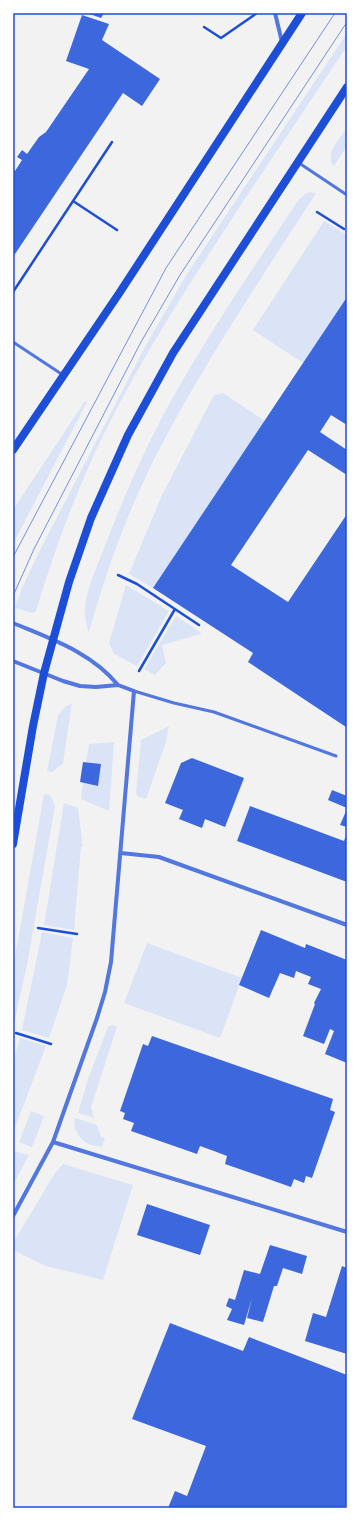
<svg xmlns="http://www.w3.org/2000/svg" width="360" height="1521" font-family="'Varela Round',sans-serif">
  <rect width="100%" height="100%" fill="#f2f2f2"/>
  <path fill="#dbe4f7" d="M347 33V46C310 102 272 158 235 214 190 283 145 352 108 426 78 485 55 548 36 611L33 613 15 608 22 588 39 552 146 345 185 277Z
    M347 128V146L334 166C324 154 340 138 347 128Z
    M311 192 316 193C263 276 207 358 161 446 130 505 107 568 89 632 77 606 95 573 104 548 124 497 145 447 172 399 210 331 254 267 297 202L306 193Z
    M324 221 347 235V297L303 363 253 330Z
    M223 393 265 421 153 588 129 574 162 495 214 395Z
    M85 401 87 402 13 544V510Z
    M126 585 169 611 137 666 114 654 109 643Z
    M176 616 200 632 201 634 162 645 166 663 155 675 144 669Z
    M72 703 63 763 52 772 47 771 58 715 66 706Z
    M169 726 166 742 146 799 137 796 136 793 141 740Z
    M114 742 109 811 81 799 83 783 98 786 101 764 86 762 89 744Z
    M44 794 50 795 55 806 27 965 13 1028V968Z
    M64 803 78 808 83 847H81L74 930 44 925Z
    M42 932 73 938 67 985 49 1038 22 1030Z
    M147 943 242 978 220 1038 124 1003Z
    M113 1025 117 1027 91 1107 94 1118 78 1113 88 1079 108 1027Z
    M20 1038 46 1046 13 1133V1064Z
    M31 1111 44 1116 32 1147 19 1142Z
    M75 1118 97 1125 101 1137 105 1138 102 1147C97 1146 89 1145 85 1142 79 1138 72 1126 75 1118Z
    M13 1151 29 1155 13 1185Z
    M63 1164 133 1185 103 1280 46 1266 13 1250V1243L55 1173Z"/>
  <path fill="#3d67dc" d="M87 13H104L101 18Z
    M82 15 109 24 102 40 160 79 142 106 123 93 13 257V169L15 171 22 160 17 157 22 150 27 154 39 137 46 132 89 69 66 61Z
    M347 297V391L346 393 347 394V425L331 415 320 432 347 450V475L308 450 231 565 288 602 347 514 346 727 248 662 253 653 153 588Z
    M192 758 244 778 225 827 205 819 202 828 179 819 183 810 165 803 181 763Z
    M83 762 101 764 98 786 80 782Z
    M332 790 347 796V808L328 800Z
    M250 806 344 841 347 833V882L237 841Z
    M347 809V827L340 825Z
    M261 930 305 948 306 944 347 960V1063L325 1054 334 1031 330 1029 324 1044 303 1036 315 1004 314 1003 321 989 308 984 311 977 296 971 294 978 280 973 269 998 239 985Z
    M152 1036 333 1099 330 1110 335 1112 312 1178 306 1176 304 1183 294 1179 291 1187 225 1164 227 1156 214 1151 200 1146 197 1154 131 1131 134 1123 123 1119 125 1113 120 1111 143 1044 148 1046Z
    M147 1204 210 1225 200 1255 137 1235Z
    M270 1245 307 1256 302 1274 283 1268 277 1286H274L263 1322 247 1318 252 1298 244 1325 227 1320 232 1309 226 1306 229 1298 235 1300 244 1270 260 1274Z
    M342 1266 347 1268V1354L305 1341 313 1313 326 1317Z
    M170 1323 243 1351 249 1337 347 1375V1508H168L175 1491 187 1496 206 1446 132 1419Z"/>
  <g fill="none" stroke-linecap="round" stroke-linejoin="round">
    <path stroke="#1d4ed8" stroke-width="2.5" d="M204 27 221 38 257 13
      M73 201 117 230
      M317 212 344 229
      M13 292 112 142
      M118 575 137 584 199 625
      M139 671 175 609
      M38 928 77 934
      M16 1033 51 1044"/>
    <path stroke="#5277de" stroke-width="3" d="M299 163 347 195
      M13 342 63 375
      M134 691 174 703 214 712 336 756"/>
    <path stroke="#5277de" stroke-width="4" d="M275 13 282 42
      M13 623C51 639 91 652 118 685
      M13 661 63 681 80 686 96 687 118 685 134 691 111 962 105 992 97 1018 53 1142 13 1216
      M121 853 159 857 347 925
      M53 1142 347 1232"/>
    <path stroke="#1d4ed8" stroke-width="8" d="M13 450 120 292 302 13
      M13 844 33 726 44 673 69 582 91 518 128 435 173 353 347 87"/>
    <path stroke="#7290e2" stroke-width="1" d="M13 557 166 268 335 13
      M13 596 34 549 141 342 180 275 347 22"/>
  </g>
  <rect width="360" height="1521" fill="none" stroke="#ffffff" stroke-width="28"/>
  <rect x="14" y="14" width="332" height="1493" fill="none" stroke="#1d4ed8" stroke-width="1.5"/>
</svg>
